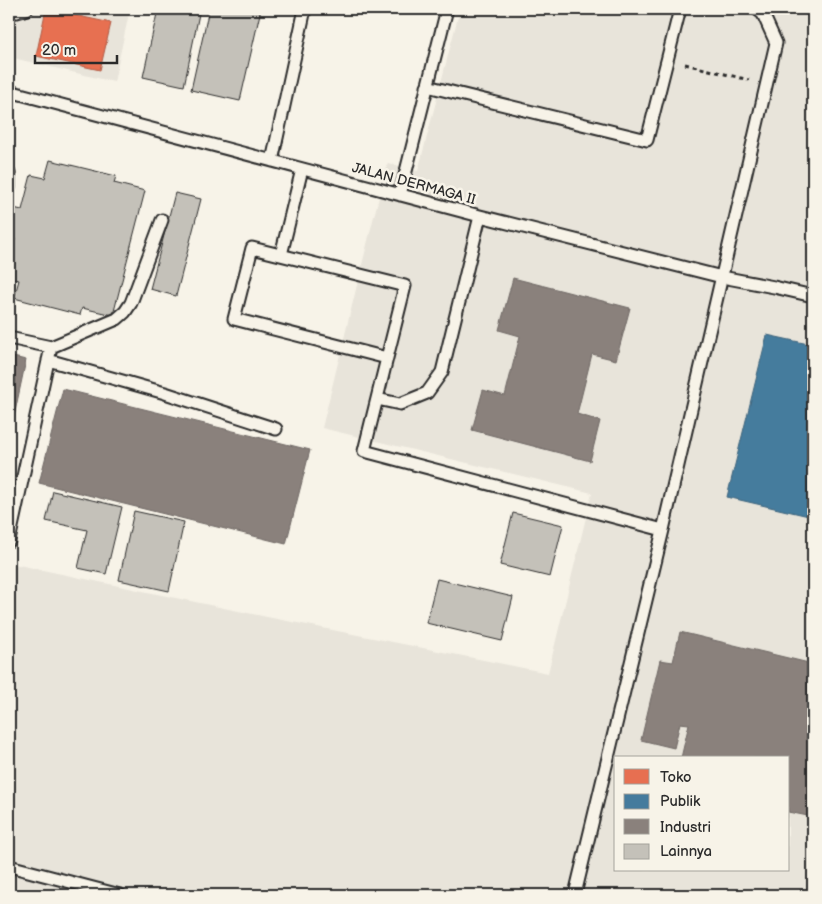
<svg xmlns="http://www.w3.org/2000/svg" width="822" height="904" font-family="'Balsamiq Sans',sans-serif">
  <rect width="100%" height="100%" fill="#f7f3e8"/>
  <filter id="ink" filterUnits="userSpaceOnUse"><feTurbulence type="fractalNoise" baseFrequency=".02" numOctaves="2"/><feDisplacementMap in="SourceGraphic" scale="10" xChannelSelector="R" yChannelSelector="G"/><feConvolveMatrix kernelMatrix="1 2 1 2 8 2 1 2 1" color-interpolation-filters="sRGB"/></filter>
  <g filter="url(#ink)">
    <path fill="#e8e4da" fill-rule="evenodd" d="M9 9H130L114 82 9 57Z
      M460 9H813V895H9V861L17 835 9 833V563L267 617 548 673 592 493 322 428 373 220 388 163 418 171ZM616 758H788V870H616Z"/>
    <path fill="#e76f51" stroke="#af5b46" d="M46 9 111 23 100 70 36 56Z"/>
    <path fill="#457b9d" stroke="#3d637b" d="M767 335 813 345V517L727 497Z"/>
    <path fill="#8a817c" stroke="#6e6764" d="M513 278 630 308 616 360 592 354 577 414 600 421 590 461 472 430 483 390 505 396 520 336 499 330Z
      M9 356 26 360 9 440Z
      M63 389 310 450 286 544 39 483Z
      M680 632 813 664V817L788 812V758H681L689 724 680 723 674 748 641 740 660 660 673 662Z"/>
    <path fill="#c4c1b9" stroke="#2b2b2b" d="M158 9H200L184 86 143 77Z
      M209 9H261L240 101 191 90Z
      M50 160 116 176 114 183 145 191 113 315 82 308 80 315 14 298 19 280 9 278V264L15 239 9 238V207L22 210 31 175 45 178Z
      M175 193 201 199 176 296 150 289Z
      M53 491 122 507 106 574 78 568 87 530 46 521Z
      M134 511 184 522 169 591 119 580Z
      M513 513 563 525 550 577 500 565Z
      M437 579 513 597 502 641 426 623Z"/>
    <g fill="none" stroke-linecap="round" stroke-linejoin="round">
      <g stroke="#2b2b2b" stroke-width="15">
        <path id="lane" d="M9 12H17L27 9
          M427 86 647 140 680 9
          M9 91 480 216 722 277 774 287 813 296
          M272 161 305 9
          M9 173V188
          M400 195 447 9
          M252 248 405 286 387 358 234 319Z
          M281 255 302 169
          M9 338 51 347 9 541
          M51 347 117 319 125 312 131 303 162 220
          M387 358 364 451 663 530
          M48 360 165 393 276 429
          M377 399 400 404 427 393 442 372 480 216
          M9 866 120 895
          M577 895 576 890 663 530 776 43 763 14 757 9"/>
      </g>
      <path stroke="#2b2b2b" stroke-width="3" stroke-dasharray="4 4" stroke-linecap="butt" d="M685 64 749 80"/>
      <use href="#lane" stroke="#f7f3e8" stroke-width="11"/>
    </g>
  </g>
  <g text-anchor="middle" stroke-width="5" stroke-linejoin="round" paint-order="stroke">
    <g font-size="14" fill="#2b2b2b" stroke="#f7f3e8">
      <text transform="translate(414 183) rotate(15)" y="5">JALAN DERMAGA II</text>
    </g>
  </g>
  <rect width="822" height="904" fill="none" stroke="#f7f3e8" stroke-width="30"/>
  <rect x="15" y="15" width="792" height="874" fill="none" stroke="#2b2b2b" stroke-width="2" filter="url(#ink)"/>
  <rect x="614" y="756" width="175" height="115" fill="#f7f3e8" stroke="#a5a39c"/>
  <rect x="624" y="769" width="25" height="15" fill="#e76f51" stroke="#a5a39c"/>
  <text x="660" y="782" font-size="15" fill="#2b2b2b">Toko</text>
  <rect x="624" y="794" width="25" height="15" fill="#457b9d" stroke="#a5a39c"/>
  <text x="660" y="806" font-size="15" fill="#2b2b2b">Publik</text>
  <rect x="624" y="819" width="25" height="15" fill="#8a817c" stroke="#a5a39c"/>
  <text x="660" y="832" font-size="15" fill="#2b2b2b">Industri</text>
  <rect x="624" y="844" width="25" height="15" fill="#c4c1b9" stroke="#a5a39c"/>
  <text x="660" y="856" font-size="15" fill="#2b2b2b">Lainnya</text>
  <path d="M35 55v8h82v-8" fill="none" stroke="#2b2b2b" stroke-width="2.5"/>
  <text x="42" y="55" font-size="15" fill="#2b2b2b" stroke="#f7f3e8" stroke-width="4" paint-order="stroke">20 m</text>
</svg>
